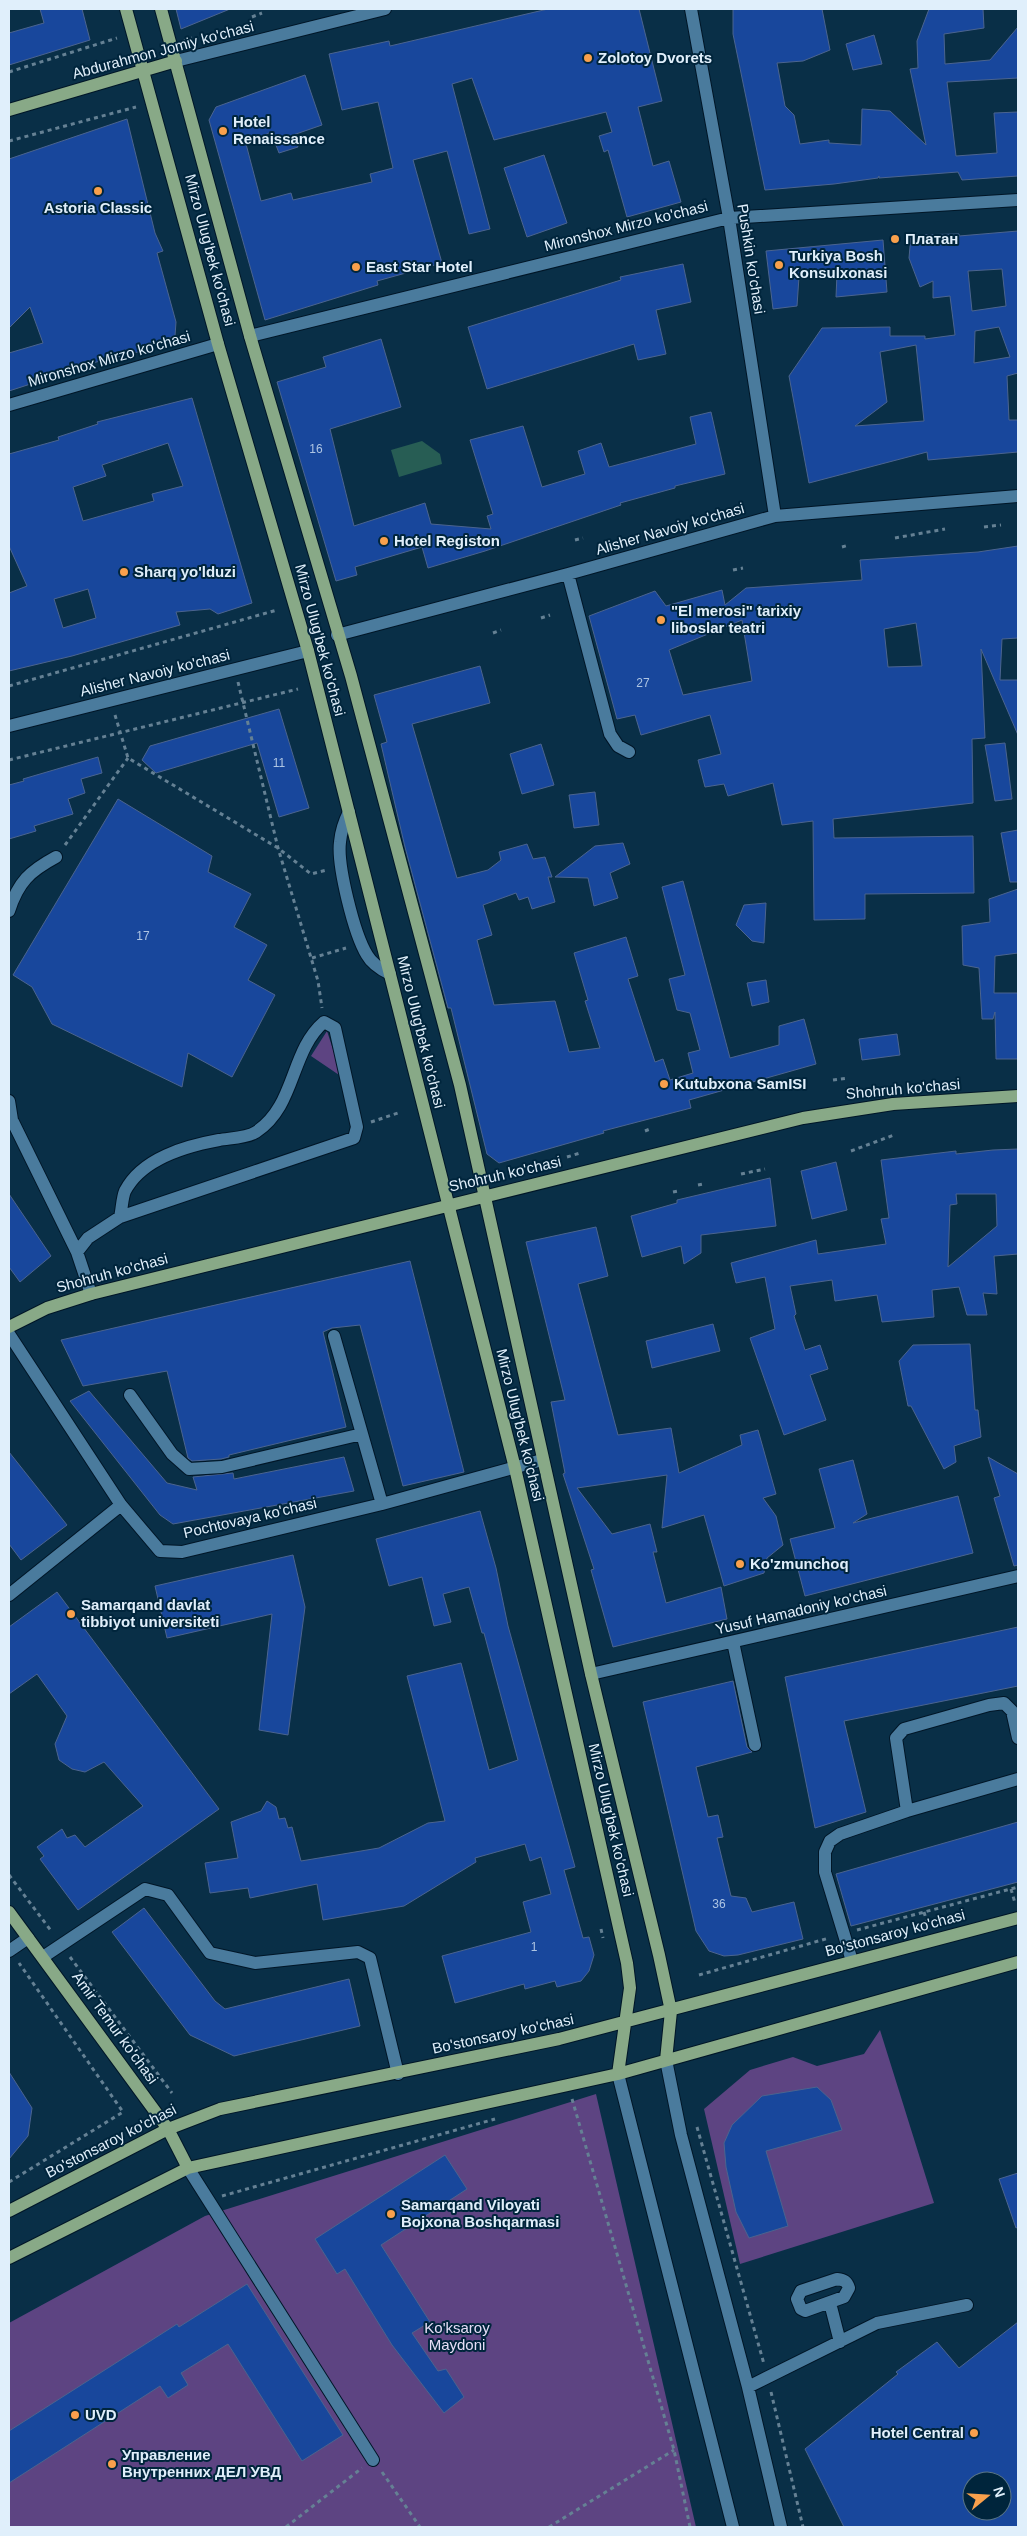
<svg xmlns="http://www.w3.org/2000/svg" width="1027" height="2536" font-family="Helvetica,sans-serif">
  <rect width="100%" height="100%" fill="#092f47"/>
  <path fill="#5d4482" d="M327 1031 342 1077 311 1056Z
    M880 2030 934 2203 740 2264 704 2109 750 2070 793 2057 817 2066 864 2054Z
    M596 2094 696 2527H9V2323L205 2216Z"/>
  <path fill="#275d54" d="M422 441 440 454 442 464 399 477 391 450Z"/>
  <path fill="#18479c" stroke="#4b648f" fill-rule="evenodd" d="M40 9H82L90 40 9 65V33L44 23Z
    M176 9H230L181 29Z
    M548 9H639L662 101 638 107 653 166 669 161 681 202 627 217 608 150 604 152 599 136 612 132 606 112 494 140 472 78 452 84 490 229 469 234 447 151 413 160 442 263 377 281 378 285 265 320 209 120 216 107 305 75 322 125 293 135 298 147 279 153 271 132 246 144 261 201 291 193 293 200 372 182 370 174 393 168 378 102 342 110 329 54 389 41 390 46Z
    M733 9H822L830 50 803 61 777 63 785 106 794 115 800 144 829 140V143L861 145 862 109 890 111 926 145 910 69 918 68 917 41 929 9H983L984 28 944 34 945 64 990 60 1018 27V78L947 82 956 156 997 153 994 113 1018 112V176L962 180 958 172 879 178V176L878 178 834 184 765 190 733 34Z
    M874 35 882 64 853 70 846 44Z
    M127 119 155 233 163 251 157 253 176 322 175 336 144 345 146 350 51 373 52 377 9 391V353L43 343 30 307 9 328V159Z
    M544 155 567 223 527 237 504 168Z
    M1018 231V373L1007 376 1009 420H1018V452L928 460 927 452 809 483 789 376 822 328 890 327V336H925V339L955 335 950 296 933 298V281L920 287 909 258 911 235 959 234V236ZM1002 269 1006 306 972 311 968 271ZM999 327 1010 357 974 363 975 331ZM916 345 924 421 855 426 887 402 880 352Z
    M883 240 887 292 836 297 837 274 799 277 797 306 773 309 766 251Z
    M683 264 691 302 656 310 666 354 638 360 634 344 487 389 468 327 621 280 620 277Z
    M381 339 401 407 330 429 354 526 425 503 431 524 491 529 487 516 493 514 470 440 523 426 542 487 585 474 578 451 601 443 609 467 696 444 690 417 711 412 725 474 675 486V488L620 503 621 505 485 551 428 568 422 547 355 567 357 575 336 581 277 382 326 367 323 357Z
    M192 398 252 603 218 614 210 609 176 612 180 625 72 656 9 671V593L27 586 9 546V454L59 440 58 437 98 424 97 422ZM168 443 183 486 152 494 154 501 83 521 73 487 106 476 102 465ZM88 589 96 618 63 628 54 599Z
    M1018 546V638L1002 639 1000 680H1018V735L981 649 985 738 972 739 973 803 833 819 834 838 973 836 974 893 865 894V919L814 920 813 821 782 825 773 783 728 796 724 784 705 787 698 760 721 754 710 715 641 735 635 715 617 719 589 616 655 591 666 606 722 590 725 605 746 588 862 580 860 560 978 552ZM742 620 752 681 683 695 669 650ZM916 623 922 666 888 667 884 629Z
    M480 666 490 703 412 724 457 878 488 870 501 860 499 852 527 844 533 859 545 857 552 877H548L555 902 532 909 528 897 519 900 516 893 483 905 492 935 477 940 494 1005 555 1001 569 1052 600 1048 585 1001 588 1000 574 953 626 937 638 976 628 979 655 1062 663 1059 670 1080 693 1073 688 1053 700 1050 690 1013 677 1010 669 979 685 975 662 887 683 881 730 1058 779 1045V1026L804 1019 816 1064 689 1100 691 1108 603 1131 604 1133 499 1163 487 1154 451 1008H448L405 847 381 744 387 742 374 695Z
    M279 709 309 808 279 817 257 743 156 773 142 760 150 746Z
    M1005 743 1012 799 995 801 985 745Z
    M541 744 554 785 522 794 510 754Z
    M98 757 102 773 81 779 85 793 68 799 73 814 34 826 36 831 9 839V785L24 781 23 779Z
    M595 792 599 825 574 828 569 795Z
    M118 799 212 856 208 872 251 894 234 927 267 945 248 980 275 995 232 1077 188 1053 182 1087 52 1024 32 987 13 975Z
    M1018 830V882H1010L1001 833Z
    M623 843 630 864 610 873 618 898 594 906 588 878 555 877 595 846Z
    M1018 889V953L995 956 994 993H1018V1059H996L995 1012 993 1019H982L979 968 963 965 962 926 990 922 989 899Z
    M766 903 764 943 752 941 736 925 744 905Z
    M766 980 769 1002 752 1006 747 983Z
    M897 1034 900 1055 862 1060 859 1039Z
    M1018 1149V1254L994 1256 997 1294 983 1293 987 1315H967L959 1287 932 1290 934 1317 882 1322 877 1295 835 1301 832 1280 790 1286 796 1314 794 1316 805 1350 820 1345 828 1369 810 1375 826 1420 784 1435 750 1338 775 1329 765 1277 736 1283 731 1263 816 1240 818 1254 886 1244 881 1219 889 1218 881 1160 956 1151V1154L993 1150ZM956 1194H996L997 1226 948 1267 950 1205 957 1204Z
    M836 1162 847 1210 812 1219 801 1171Z
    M770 1178 776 1226 701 1235V1253L684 1264 681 1246 642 1257 631 1216 677 1203V1200Z
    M9 1194 51 1256 20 1282 9 1267Z
    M596 1227 608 1276 578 1284 618 1435 671 1428 679 1473 742 1445 740 1435 758 1430 776 1494 763 1498 776 1516 783 1545 767 1558 764 1573 724 1586 704 1515 662 1528 667 1475 577 1488 612 1534 650 1524 657 1552H653L666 1603 721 1587 727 1619 613 1647 591 1570 594 1569 563 1474 565 1473 551 1402 565 1400 526 1242Z
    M410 1261 464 1472 403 1486 360 1325 332 1328 323 1332 346 1427 229 1455V1457L221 1459 192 1461 188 1458 167 1371 83 1386 61 1340Z
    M713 1324 720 1351 652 1368 646 1341Z
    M970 1344 975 1410H978L981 1437 954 1446 956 1462 944 1469 911 1406H908L899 1361 913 1345Z
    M89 1391 167 1483 197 1490 193 1477 233 1473 234 1479 344 1457 354 1491 173 1524 160 1515 70 1401Z
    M9 1452 67 1525 21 1560 9 1544Z
    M988 1457 1018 1474V1565L1014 1566 994 1498 1000 1496Z
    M853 1460 867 1514 853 1523 958 1496 973 1553 805 1596 790 1539 835 1528 819 1469Z
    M480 1511 496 1568 508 1626 575 1867 564 1870 583 1938 589 1937 594 1955 589 1971 581 1981 557 1987 555 1981 525 1989 524 1984 455 2003 442 1956 531 1932 523 1902 551 1894 541 1857 530 1861 525 1844 475 1858 476 1862 404 1906 323 1920 317 1884 250 1898 248 1888 210 1893 205 1863 238 1858 231 1822 261 1811 267 1801 276 1807 279 1819 285 1818 288 1828 292 1827 301 1861 379 1848 428 1823 445 1821 407 1676 461 1663 489 1770 518 1760 484 1633H482L469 1587 443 1594 451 1622 434 1626 422 1577 389 1586 376 1539Z
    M293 1555 305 1607 288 1735 259 1730 272 1614 167 1638 155 1586Z
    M57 1592 219 1809 78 1910 40 1859 44 1856 37 1847 62 1829 67 1838 75 1835 85 1847 143 1806 104 1762 85 1772 72 1769 59 1760 55 1744 67 1716 37 1674 9 1694V1627Z
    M1018 1627V1686L844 1721 866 1812 815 1828 785 1677Z
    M733 1681 747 1747 752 1752 696 1767 708 1817 718 1815 723 1837 717 1838 731 1896 746 1898 752 1912 794 1902 803 1939 738 1955 724 1956 709 1951 696 1931 643 1702Z
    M1018 1822V1882L851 1926 836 1874Z
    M144 1908 215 2001 225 2009 349 1979 360 2026 234 2056 190 2035 112 1932Z
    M9 2072 32 2108 28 2136 9 2159Z
    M817 2087 831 2100 842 2130 766 2151 788 2226 749 2238 736 2212 726 2167 724 2143 732 2125 762 2096Z
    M445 2155 467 2189 381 2245 430 2322 412 2333 438 2371 446 2369 464 2397 444 2413 392 2345 345 2269 337 2274 315 2239Z
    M1018 2173V2227L1016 2228 999 2179Z
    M247 2284 343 2435 302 2461 228 2344 181 2373 188 2385 168 2398 160 2386 9 2483V2431L177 2324 179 2327Z
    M1018 2322V2527H844L805 2449 898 2374 896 2372 937 2342 959 2368ZM972 2481H1002V2511H972Z"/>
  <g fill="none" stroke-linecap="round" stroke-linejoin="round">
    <g stroke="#001627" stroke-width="14">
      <path id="minor" d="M691 9 729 218 775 516
        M176 61 385 9
        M250 336 729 218 1018 200
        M9 405 218 344
        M568 574 610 734 618 746 629 752
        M337 635 568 574 775 516 1018 496
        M9 726 308 651
        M349 812C344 822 341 831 340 842 337 865 354 934 367 955 372 964 380 969 390 974
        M9 911C18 882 30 871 56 857
        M9 1101 12 1120 77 1252 91 1294
        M77 1252 88 1238 120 1217 354 1138 357 1127 335 1028 324 1022C290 1051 296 1106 256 1132 247 1138 230 1138 219 1140 186 1146 142 1158 125 1191 122 1198 122 1209 120 1217
        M9 1334 121 1505 160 1551 182 1552 382 1504 542 1460
        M334 1336 382 1504
        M130 1395 172 1454 189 1469 222 1467 362 1434
        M9 1595 121 1505
        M733 1642 755 1745
        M591 1674 1018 1576
        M907 1811 896 1738 904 1729 989 1705 1004 1703 1012 1711 1018 1738
        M9 1951 28 1938
        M43 1957 145 1889 168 1895 210 1953 255 1963 358 1952 370 1958 398 2074
        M852 1961 825 1872V1852L830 1841 840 1834 907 1811 1018 1779
        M666 2060 681 2135 748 2387 781 2527
        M618 2074 733 2527
        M188 2168 373 2460
        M837 2279C844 2280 847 2281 849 2288L844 2297 805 2311 801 2309 797 2299 801 2291Z
        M830 2303 840 2342
        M748 2387 877 2323 967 2305"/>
    </g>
    <g stroke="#001627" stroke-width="14">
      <path id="major" d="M126 9 218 344 308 651 515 1468 627 1963 630 1988 618 2074
        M161 9 250 336 351 676 460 1085 591 1674 659 1955 671 2011 666 2060
        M9 110 176 61
        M9 1327 47 1308 91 1294 803 1118 893 1104 1018 1096
        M9 1912 168 2129 188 2168
        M9 2211 168 2129 220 2109 559 2039 1018 1918
        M9 2258 188 2168 618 2074 1018 1962"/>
    </g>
    <path stroke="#658194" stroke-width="3" stroke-dasharray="4 4" stroke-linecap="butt" d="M252 17 262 13
      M184 41 192 38
      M9 72 117 38
      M9 141 136 107
      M984 527 1001 525
      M895 538 945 529
      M575 540 583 538
      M842 547 849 545
      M733 570 743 568
      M541 618 550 615
      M493 633 501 630
      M238 682 278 848 318 981 322 1008
      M9 686 277 610
      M115 715 128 758 278 848 311 874 327 870
      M9 760 298 689
      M65 845 128 758
      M312 958 346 948
      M833 1080 848 1078
      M371 1122 401 1112
      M645 1131 650 1129
      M851 1151 894 1135
      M567 1157 580 1153
      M741 1174 765 1169
      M698 1185 703 1184
      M673 1192 678 1191
      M9 1875 52 1932
      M1011 1889 1015 1903
      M924 1912 928 1926
      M601 1929 603 1938
      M857 1930 1018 1887
      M70 1957 172 2093
      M699 1975 829 1938
      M572 2099 674 2450 690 2527
      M697 2127 764 2364
      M9 2182 123 2112 19 1963
      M222 2196 495 2119
      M771 2392 803 2527
      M382 2472 420 2527
      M286 2527 362 2468
      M549 2527 674 2450"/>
    <use href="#minor" stroke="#4a7b9d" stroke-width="12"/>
    <use href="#major" stroke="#88a987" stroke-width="12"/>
  </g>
  <g fill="#f9a04c" stroke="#00253c" stroke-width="2">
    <circle cx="588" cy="58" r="5"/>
    <circle cx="223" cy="131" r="5"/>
    <circle cx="98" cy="191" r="5"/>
    <circle cx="895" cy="239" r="5"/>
    <circle cx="779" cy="265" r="5"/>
    <circle cx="356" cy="267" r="5"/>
    <circle cx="384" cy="541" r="5"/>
    <circle cx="124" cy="572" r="5"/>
    <circle cx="661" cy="620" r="5"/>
    <circle cx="664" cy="1084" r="5"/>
    <circle cx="740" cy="1564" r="5"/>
    <circle cx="71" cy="1614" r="5"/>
    <circle cx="391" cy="2214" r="5"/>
    <circle cx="75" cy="2415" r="5"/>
    <circle cx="974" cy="2433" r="5"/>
    <circle cx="112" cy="2464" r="5"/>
  </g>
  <g text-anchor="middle" stroke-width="4" stroke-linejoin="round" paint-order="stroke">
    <g font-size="12" fill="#aec5e3">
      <text x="316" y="453">16</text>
      <text x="643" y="687">27</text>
      <text x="279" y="767">11</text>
      <text x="143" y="940">17</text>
      <text x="719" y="1908">36</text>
      <text x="534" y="1951">1</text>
    </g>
    <g font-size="15" fill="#e0effb" stroke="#00253c">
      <text transform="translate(163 50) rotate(-15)" y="5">Abdurahmon Jomiy ko'chasi</text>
      <text transform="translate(626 226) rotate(-14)" y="5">Mironshox Mirzo ko'chasi</text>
      <text transform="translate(210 250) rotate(75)" y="5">Mirzo Ulug'bek ko'chasi</text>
      <text transform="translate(751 259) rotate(81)" y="5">Pushkin ko'chasi</text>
      <text transform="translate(109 359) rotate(-16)" y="5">Mironshox Mirzo ko'chasi</text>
      <text transform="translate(670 529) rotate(-16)" y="5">Alisher Navoiy ko'chasi</text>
      <text transform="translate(320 640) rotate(75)" y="5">Mirzo Ulug'bek ko'chasi</text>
      <text transform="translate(155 673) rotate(-14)" y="5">Alisher Navoiy ko'chasi</text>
      <text transform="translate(421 1032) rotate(76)" y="5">Mirzo Ulug'bek ko'chasi</text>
      <text transform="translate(903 1089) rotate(-5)" y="5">Shohruh ko'chasi</text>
      <text transform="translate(505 1174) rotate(-13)" y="5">Shohruh ko'chasi</text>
      <text transform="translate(112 1273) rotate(-15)" y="5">Shohruh ko'chasi</text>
      <text transform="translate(520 1425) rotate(76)" y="5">Mirzo Ulug'bek ko'chasi</text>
      <text transform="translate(250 1518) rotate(-13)" y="5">Pochtovaya ko'chasi</text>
      <text transform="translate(801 1610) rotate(-13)" y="5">Yusuf Hamadoniy ko'chasi</text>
      <text transform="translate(611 1820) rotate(77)" y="5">Mirzo Ulug'bek ko'chasi</text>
      <text transform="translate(895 1933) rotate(-15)" y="5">Bo'stonsaroy ko'chasi</text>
      <text transform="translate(115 2028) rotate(54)" y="5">Amir Temur ko'chasi</text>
      <text transform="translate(503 2034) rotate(-12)" y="5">Bo'stonsaroy ko'chasi</text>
      <text transform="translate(111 2141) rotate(-27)" y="5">Bo'stonsaroy ko'chasi</text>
    </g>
    <g font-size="15" font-weight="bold" fill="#e0effb" stroke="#00253c" text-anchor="start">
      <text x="598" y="63">Zolotoy Dvorets</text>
      <text x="233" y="127">Hotel<tspan x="233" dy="17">Renaissance</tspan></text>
      <text x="98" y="213" text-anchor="middle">Astoria Classic</text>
      <text x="905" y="244">Платан</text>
      <text x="789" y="261">Turkiya Bosh<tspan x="789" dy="17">Konsulxonasi</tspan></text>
      <text x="366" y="272">East Star Hotel</text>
      <text x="394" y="546">Hotel Registon</text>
      <text x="134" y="577">Sharq yo'lduzi</text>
      <text x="671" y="616">"El merosi" tarixiy<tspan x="671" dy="17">liboslar teatri</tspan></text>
      <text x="674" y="1089">Kutubxona SamISI</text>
      <text x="750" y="1569">Ko'zmunchoq</text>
      <text x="81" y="1610">Samarqand davlat<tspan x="81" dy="17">tibbiyot universiteti</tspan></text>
      <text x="401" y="2210">Samarqand Viloyati<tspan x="401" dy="17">Bojxona Boshqarmasi</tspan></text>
      <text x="85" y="2420">UVD</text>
      <text x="964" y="2438" text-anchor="end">Hotel Central</text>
      <text x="122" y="2460">Управление<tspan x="122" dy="17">Внутренних ДЕЛ УВД</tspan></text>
    </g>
    <g font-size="15" fill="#e6def7" stroke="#00253c">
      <text x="457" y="2333">Ko'ksaroy<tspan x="457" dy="17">Maydoni</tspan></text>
    </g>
  </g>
  <rect width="1027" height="2536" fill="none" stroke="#e0effb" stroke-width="20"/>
  <g transform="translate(987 2496) rotate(72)"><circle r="24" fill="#00253c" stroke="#5a7688"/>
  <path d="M0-4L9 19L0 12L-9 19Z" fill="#f9a04c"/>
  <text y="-8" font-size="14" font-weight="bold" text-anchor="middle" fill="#e0effb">N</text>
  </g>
</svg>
